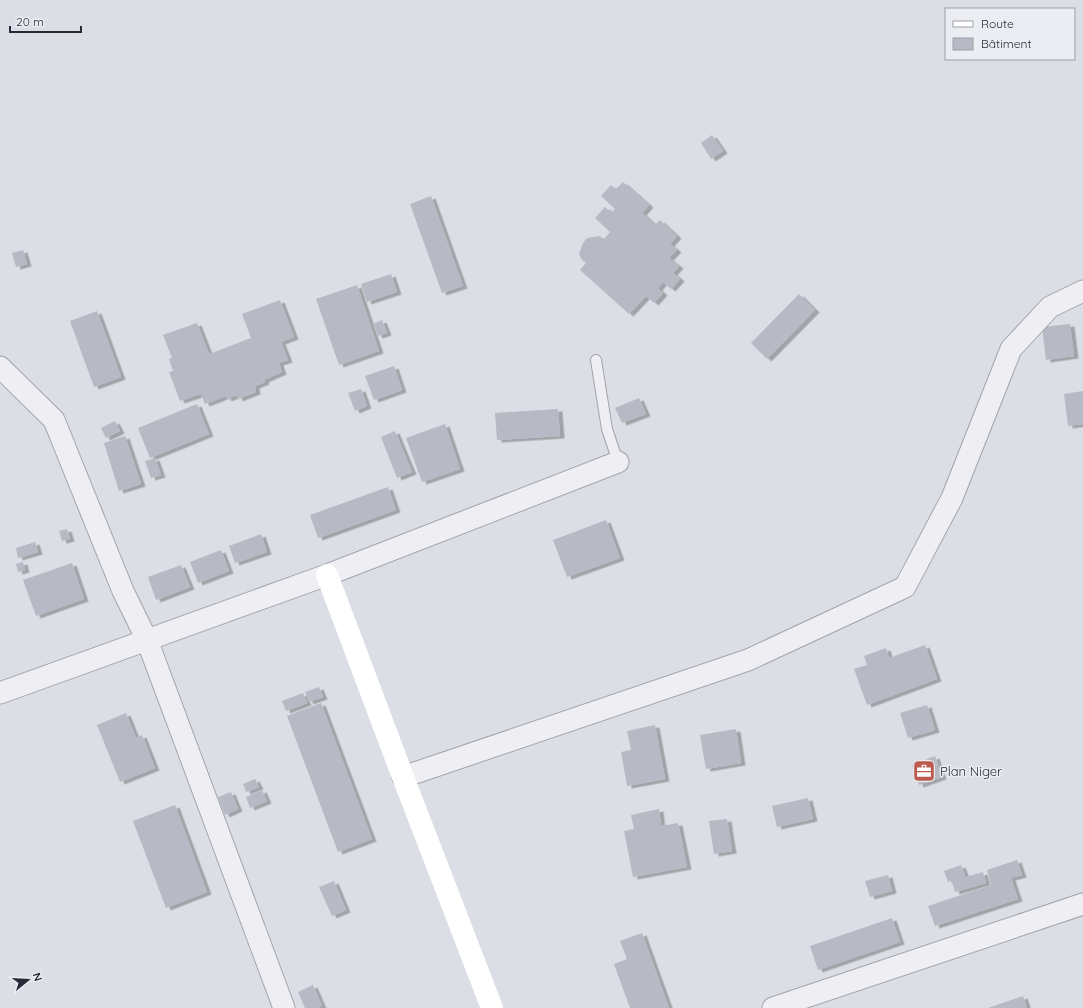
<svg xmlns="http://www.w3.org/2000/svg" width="1083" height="1008" font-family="Quicksand,sans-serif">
  <defs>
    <filter id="shadow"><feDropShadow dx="4.5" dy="2.5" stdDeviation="0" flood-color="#0004"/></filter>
  </defs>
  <rect width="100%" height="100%" fill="#dcdee5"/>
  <path fill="#b7b9c4" filter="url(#shadow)" d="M712 135 723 151 711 159 701 143Z
    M623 182 649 205 642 213 655 225 660 220 677 236 670 244 677 250 669 258 679 266 673 273 680 279 671 289 663 282 658 288 663 293 654 303 646 296 629 314 580 270 586 263 582 260 579 254 583 243 587 238 599 236 604 239 610 232 595 218 605 207 611 213 615 209 601 196 611 185 616 189Z
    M431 196 463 286 442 293 410 204Z
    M23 250 27 264 16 267 12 253Z
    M391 274 397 292 367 302 361 284Z
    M357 285 379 351 339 365 316 299Z
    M799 294 815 310 767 359 751 343Z
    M280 300 294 337 281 342 288 360 279 363 282 372 264 380 265 382 255 386 256 392 238 399 237 395 227 399 226 396 205 404 201 394 180 401 169 372 173 371 169 359 172 358 163 335 197 323 209 354 251 338 242 314Z
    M97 311 121 377 94 387 70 321Z
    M382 320 387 333 378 336 373 324Z
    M1070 324 1074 356 1046 360 1042 327Z
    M394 366 402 390 374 400 365 376Z
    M361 389 367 406 355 411 348 393Z
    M1083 391V424L1068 426 1064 394Z
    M639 398 646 414 622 423 615 408Z
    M197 404 209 434 150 458 138 428Z
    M558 409 560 436 497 440 495 413Z
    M115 421 120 431 106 438 101 428Z
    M445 424 460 469 422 482 406 438Z
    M395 431 412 472 397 478 381 437Z
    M125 436 141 484 119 491 104 443Z
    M155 458 161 475 151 478 145 461Z
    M388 487 396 510 318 538 310 515Z
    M606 520 620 558 567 577 553 540Z
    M67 529 70 539 62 541 59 531Z
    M261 534 267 552 235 563 229 546Z
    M35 542 38 552 18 558 16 548Z
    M221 550 229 571 198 583 190 562Z
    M23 562 25 570 18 572 16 564Z
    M72 563 84 599 36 616 23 580Z
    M181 565 190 587 156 600 148 577Z
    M925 645 937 679 867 705 854 669 867 665 864 656 886 648 889 658Z
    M319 687 323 697 309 702 305 692Z
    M303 693 307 703 286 711 282 701Z
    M321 703 372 839 338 852 287 716Z
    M927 705 935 730 908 738 900 713Z
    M126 713 136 738 142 735 155 768 120 782 97 725Z
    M655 725 665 779 627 786 621 752 631 750 627 731Z
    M736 729 741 763 706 769 700 735Z
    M935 756 942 777 919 785 912 765Z
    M255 779 259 787 246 792 243 784Z
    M262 790 267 801 250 808 246 797Z
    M231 792 238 809 225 815 218 797Z
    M808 798 813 819 777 827 772 806Z
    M175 805 207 892 166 908 133 821Z
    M659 809 661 826 678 823 687 867 633 877 624 831 634 829 631 815Z
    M727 819 732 851 714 854 709 821Z
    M1017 860 1022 875 1011 878 1018 899 935 926 928 906 991 885 987 870Z
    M961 865 965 876 948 882 944 871Z
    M983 872 986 883 955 892 952 881Z
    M888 875 892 891 870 897 865 881Z
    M334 881 346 910 332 916 319 887Z
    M892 918 900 942 818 970 810 946Z
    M642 933 669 1008H630L614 964 627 959 620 941Z
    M313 985 322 1006 317 1008H305L298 992Z
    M1023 996 1027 1008H988Z"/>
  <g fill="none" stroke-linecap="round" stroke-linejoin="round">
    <g stroke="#a2a4ae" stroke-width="12">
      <path id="lane" d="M596 360 607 429 618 462"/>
    </g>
    <g stroke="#a2a4ae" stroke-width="23">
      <path id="street" d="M0 367 54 420 123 591 147 640 284 1008
        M0 693 327 575 618 462
        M403 777 748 660 905 587 952 498 1011 349 1050 307 1083 291
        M773 1008 1083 904"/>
    </g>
    <use href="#lane" stroke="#efeff3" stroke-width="10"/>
    <use href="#street" stroke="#efeff3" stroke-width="21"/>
    <path stroke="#fff" stroke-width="22" d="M327 575 403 777 492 1008"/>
  </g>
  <defs>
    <g id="office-square" transform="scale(1.15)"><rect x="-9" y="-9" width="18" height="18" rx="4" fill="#bd5a4e" stroke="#ebedf3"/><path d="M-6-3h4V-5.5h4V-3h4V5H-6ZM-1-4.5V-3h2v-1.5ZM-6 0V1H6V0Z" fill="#fff"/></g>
  </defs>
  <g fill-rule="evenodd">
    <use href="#office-square" x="924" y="771"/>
  </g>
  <g text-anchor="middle" stroke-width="3" stroke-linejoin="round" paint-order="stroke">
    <g font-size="13" fill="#282a39" stroke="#ebedf3" text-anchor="start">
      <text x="940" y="776">Plan Niger</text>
    </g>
  </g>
  <rect x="945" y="8" width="130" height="52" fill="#ebedf3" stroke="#9d9fa9"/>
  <rect x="953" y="21" width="20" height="6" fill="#ffffff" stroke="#9d9fa9"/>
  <text x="981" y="28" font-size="12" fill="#282a39">Route</text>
  <rect x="953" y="38" width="20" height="12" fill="#b7b9c4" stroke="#9d9fa9"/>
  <text x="981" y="48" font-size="12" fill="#282a39">Bâtiment</text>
  <g transform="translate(28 980) rotate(72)" stroke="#ebedf3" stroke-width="3" paint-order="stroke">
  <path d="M0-3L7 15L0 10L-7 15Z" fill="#282a39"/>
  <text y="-6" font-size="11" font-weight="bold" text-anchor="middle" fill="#282a39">N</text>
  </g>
  <path d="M10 26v6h71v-6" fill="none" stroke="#282a39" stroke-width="2"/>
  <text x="16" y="26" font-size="12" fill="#282a39" stroke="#ebedf3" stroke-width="3" paint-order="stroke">20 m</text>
</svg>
